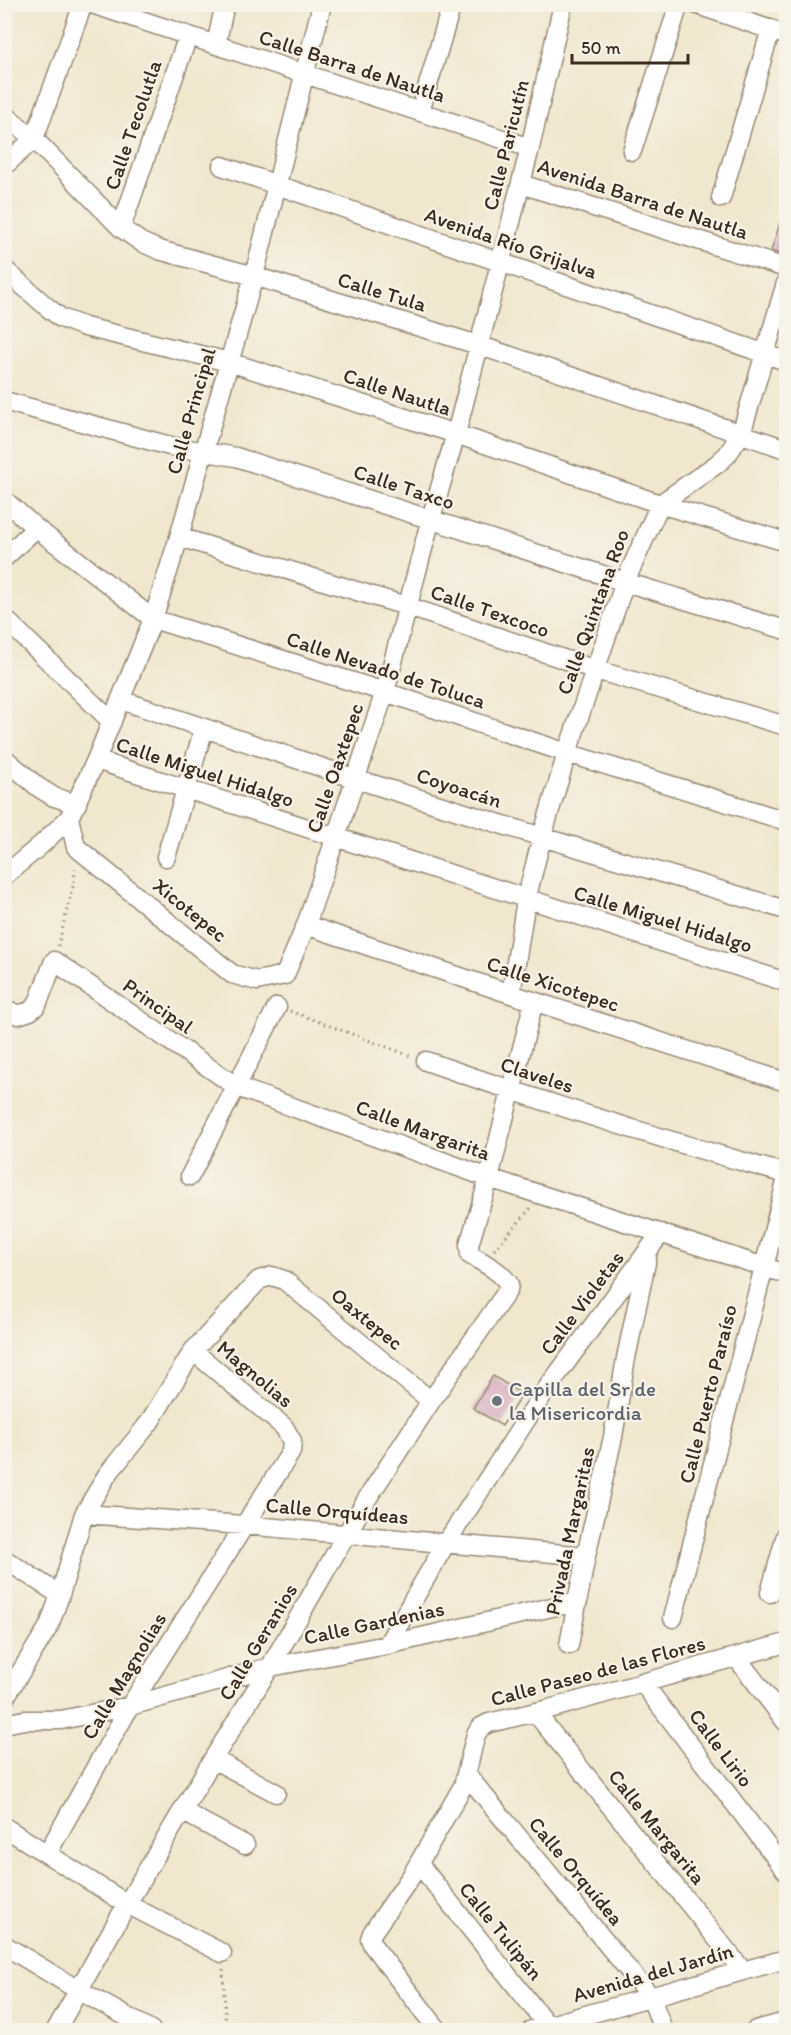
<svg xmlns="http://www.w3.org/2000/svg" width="791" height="2035" font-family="Itim,sans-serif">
  <rect width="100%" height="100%" fill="#f7f3e8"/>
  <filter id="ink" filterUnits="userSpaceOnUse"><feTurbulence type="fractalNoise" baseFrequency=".0167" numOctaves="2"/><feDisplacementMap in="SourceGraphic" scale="12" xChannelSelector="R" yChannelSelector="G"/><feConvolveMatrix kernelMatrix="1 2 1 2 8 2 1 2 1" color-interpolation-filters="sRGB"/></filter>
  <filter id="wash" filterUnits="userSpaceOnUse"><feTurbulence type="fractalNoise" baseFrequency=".008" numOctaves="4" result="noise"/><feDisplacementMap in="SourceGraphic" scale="24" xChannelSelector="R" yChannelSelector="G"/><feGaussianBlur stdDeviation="1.35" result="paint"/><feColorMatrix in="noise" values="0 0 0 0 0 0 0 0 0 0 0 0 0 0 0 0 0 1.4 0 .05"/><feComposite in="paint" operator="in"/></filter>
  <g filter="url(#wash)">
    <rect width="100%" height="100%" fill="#f1e7cf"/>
    <g id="blocks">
      <path fill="#d1a2ba" d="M784 211H786V256L771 251Z
        M493 1376 522 1394 502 1426 473 1408Z"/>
    </g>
  </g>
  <g filter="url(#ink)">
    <use href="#blocks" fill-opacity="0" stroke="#968876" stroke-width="1.5"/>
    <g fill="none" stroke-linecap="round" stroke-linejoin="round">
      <g stroke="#968876" stroke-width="21">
        <path id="minor" d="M92 4 530 148
          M695 4 786 35
          M216 45 225 4
          M420 112 452 4
          M4 114 34 139 121 228 141 242 159 250 254 276 478 345 786 449
          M632 151 679 4
          M4 166 34 139 83 4
          M222 166 786 361
          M521 184 786 268
          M721 198 771 29
          M121 228 188 36
          M4 269 47 307 61 318 85 327 229 362 456 434 660 504 786 542
          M4 401 170 446 236 457 625 582 786 630
          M4 500 36 528 153 619 385 692 567 753 786 821
          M179 537 406 606 596 670 786 726
          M4 558 36 528
          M4 618 112 722
          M121 700 356 779 542 837 786 910
          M4 758 38 787 54 797 77 804
          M96 760 786 982
          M69 818 76 847 232 974 257 981 285 975 306 925 385 692 431 518 456 434 530 148 563 4
          M166 857 204 728
          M4 876 42 844 69 818 96 760 153 619 179 537 254 276 322 4
          M306 925 511 994 786 1082
          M511 994 526 900 542 837 567 753 625 582 660 504 717 464 727 455 741 434 786 283
          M4 1008 18 1015 30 1011 37 1005 54 961 237 1087 489 1178 786 1274
          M426 1061C545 1103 665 1140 786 1174
          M190 1176 277 1007
          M84 1514 244 1525 586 1556
          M4 1559 60 1595
          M770 1593 786 1535
          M673 1618 786 1182
          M387 1645 446 1543 543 1394 661 1233
          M569 1645 586 1556 613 1437 626 1358 647 1258
          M737 1658 786 1722
          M642 1682 786 1871
          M4 1699 49 1626 60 1595 84 1514 107 1475 149 1423 193 1351 259 1280 272 1276 284 1280 431 1401
          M535 1712 743 1971
          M4 1724 24 1720H61L130 1706 270 1667 387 1645 578 1601
          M213 1759 276 1793
          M466 1774 651 1997 663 2030
          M182 1811 245 1845
          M4 1827 127 1904 222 1953
          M47 1854 130 1706 291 1452 292 1441 284 1427 193 1351
          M419 1864 548 2026
          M4 1945 78 1990 151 2030
          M56 2030 127 1904 213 1759 270 1667 365 1502 431 1401 508 1290 509 1284C499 1270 484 1263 470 1255L469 1245 489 1178 534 1001
          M438 2030 373 1946 370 1939 372 1933 412 1875 463 1786 476 1734 481 1727 489 1723 549 1709 786 1643
          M532 2030 786 1959
          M756 2030 786 2022"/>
      </g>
      <path stroke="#968876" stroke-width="3" stroke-dasharray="1.5 4.5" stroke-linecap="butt" d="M58 946 74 883 75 867
        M290 1011 411 1056
        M494 1250 531 1208
        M223 1969 226 2030"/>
      <use href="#minor" stroke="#fff" stroke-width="18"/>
    </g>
  </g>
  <circle fill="#6b7280" stroke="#f7f3e8" stroke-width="2" cx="497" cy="1401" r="6"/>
  <g text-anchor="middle" stroke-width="4.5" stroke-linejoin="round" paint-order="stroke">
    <g font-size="21" fill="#3b2a1e" stroke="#f7f3e8">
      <text transform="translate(352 66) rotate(18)" y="7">Calle Barra de Nautla</text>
      <text transform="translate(133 125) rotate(-71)" y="7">Calle Tecolutla</text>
      <text transform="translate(506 145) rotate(-76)" y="7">Calle Paricutín</text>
      <text transform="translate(643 199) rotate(18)" y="7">Avenida Barra de Nautla</text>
      <text transform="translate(511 243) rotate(19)" y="7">Avenida Río Grijalva</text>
      <text transform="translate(382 292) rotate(17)" y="7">Calle Tula</text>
      <text transform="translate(397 392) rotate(18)" y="7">Calle Nautla</text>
      <text transform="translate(191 411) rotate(-74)" y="7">Calle Principal</text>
      <text transform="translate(404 487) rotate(18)" y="7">Calle Taxco</text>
      <text transform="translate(490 611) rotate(19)" y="7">Calle Texcoco</text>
      <text transform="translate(593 612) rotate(-70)" y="7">Calle Quintana Roo</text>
      <text transform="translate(386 670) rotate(18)" y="7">Calle Nevado de Toluca</text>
      <text transform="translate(335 768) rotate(-71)" y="7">Calle Oaxtepec</text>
      <text transform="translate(205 772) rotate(18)" y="7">Calle Miguel Hidalgo</text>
      <text transform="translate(459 788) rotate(18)" y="7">Coyoacán</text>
      <text transform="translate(190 910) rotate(39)" y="7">Xicotepec</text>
      <text transform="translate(663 919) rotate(17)" y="7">Calle Miguel Hidalgo</text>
      <text transform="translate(553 984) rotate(18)" y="7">Calle Xicotepec</text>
      <text transform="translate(158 1006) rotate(35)" y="7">Principal</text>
      <text transform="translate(537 1075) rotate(18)" y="7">Claveles</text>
      <text transform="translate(423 1130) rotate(20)" y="7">Calle Margarita</text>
      <text transform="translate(582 1303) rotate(-53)" y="7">Calle Violetas</text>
      <text transform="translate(367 1319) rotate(39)" y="7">Oaxtepec</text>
      <text transform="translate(255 1374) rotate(40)" y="7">Magnolias</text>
      <text transform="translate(708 1394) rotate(-76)" y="7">Calle Puerto Paraíso</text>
      <text transform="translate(337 1511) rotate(5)" y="7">Calle Orquídeas</text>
      <text transform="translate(570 1531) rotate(-78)" y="7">Privada Margaritas</text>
      <text transform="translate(374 1623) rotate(-12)" y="7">Calle Gardenias</text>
      <text transform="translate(258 1642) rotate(-59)" y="7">Calle Geranios</text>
      <text transform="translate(598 1671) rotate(-15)" y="7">Calle Paseo de las Flores</text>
      <text transform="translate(124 1676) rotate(-59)" y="7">Calle Magnolias</text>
      <text transform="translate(721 1748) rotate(53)" y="7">Calle Lirio</text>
      <text transform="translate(657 1827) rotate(51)" y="7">Calle Margarita</text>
      <text transform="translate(576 1871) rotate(50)" y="7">Calle Orquídea</text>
      <text transform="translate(501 1931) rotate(51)" y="7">Calle Tulipán</text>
      <text transform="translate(653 1973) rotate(-16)" y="7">Avenida del Jardín</text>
    </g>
    <g font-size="21" fill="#5b616d" stroke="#f7f3e8" text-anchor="start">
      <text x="509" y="1396">Capilla del Sr de<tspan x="509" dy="24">la Misericordia</tspan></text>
    </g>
  </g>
  <rect width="791" height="2035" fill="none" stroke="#f7f3e8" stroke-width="24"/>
  <path d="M572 54v9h116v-9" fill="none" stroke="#3b2a1e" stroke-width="3"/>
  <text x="581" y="54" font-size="18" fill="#3b2a1e" stroke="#f7f3e8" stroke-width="4.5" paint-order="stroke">50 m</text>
</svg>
